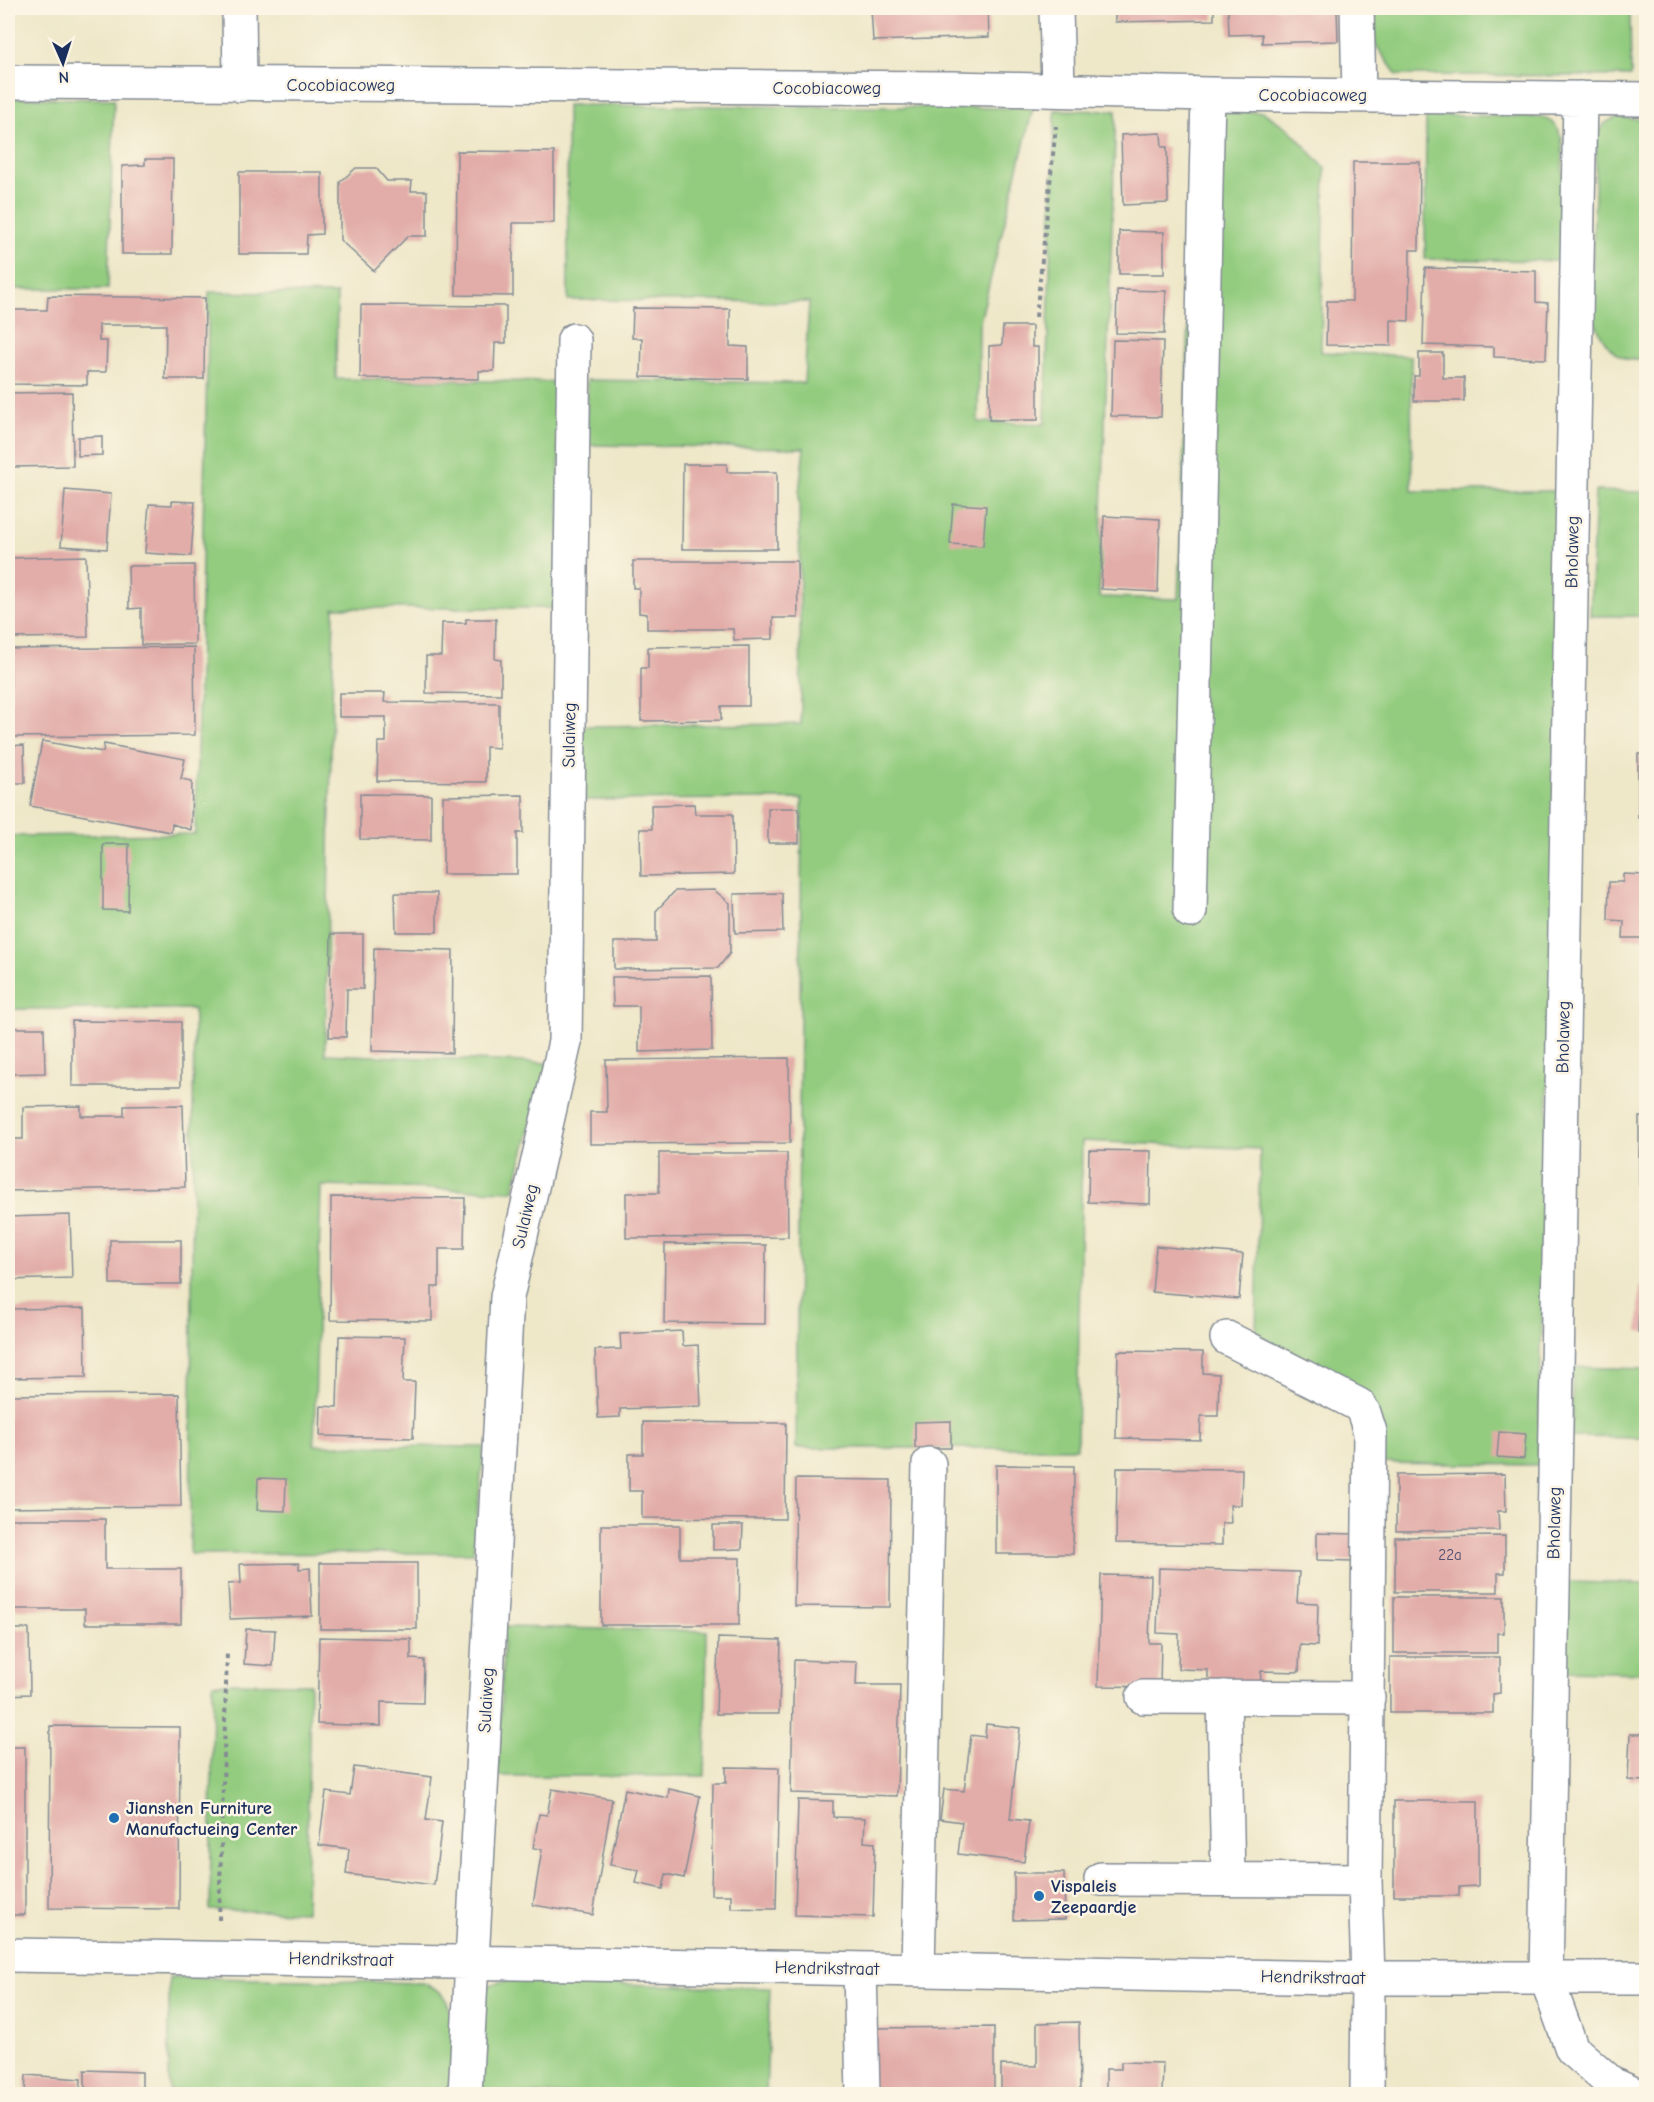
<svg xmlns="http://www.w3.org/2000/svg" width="1654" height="2102" font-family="'Comic Neue',sans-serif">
  <rect width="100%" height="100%" fill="#fcf5e5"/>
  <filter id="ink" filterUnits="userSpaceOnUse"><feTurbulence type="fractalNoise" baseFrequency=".0167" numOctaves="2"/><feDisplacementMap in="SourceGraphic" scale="12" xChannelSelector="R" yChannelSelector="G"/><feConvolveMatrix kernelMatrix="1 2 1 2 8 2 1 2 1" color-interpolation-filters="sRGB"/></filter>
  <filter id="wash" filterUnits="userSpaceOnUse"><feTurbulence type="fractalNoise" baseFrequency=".008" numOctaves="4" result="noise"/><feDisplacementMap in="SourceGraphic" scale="24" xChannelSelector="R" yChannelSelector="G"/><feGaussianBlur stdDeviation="1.35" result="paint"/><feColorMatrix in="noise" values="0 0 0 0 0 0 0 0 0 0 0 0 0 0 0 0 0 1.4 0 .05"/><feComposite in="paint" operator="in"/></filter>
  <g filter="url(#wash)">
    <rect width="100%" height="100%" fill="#eee7c8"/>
    <path fill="#93cc7f" stroke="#577e6e" stroke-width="1.5" d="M1374 8H1630L1631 76 1397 75 1375 44Z
      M8 98 114 99 108 289H8Z
      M567 105 1033 108 979 325 978 422 1045 424 1055 110 1116 111 1099 597 1178 599 1196 140 1209 111 1263 112 1289 129 1325 168 1321 352 1411 356 1412 491H1563L1562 588 1538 1465 1372 1463 1373 1407 1256 1333 1260 1149 1082 1141 1077 1448H796L802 799 582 800V726L801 724 799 493 804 448 587 445V380L804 383 809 302 568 300Z
      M1426 115 1543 117C1555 122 1558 128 1562 140L1565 261 1425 259Z
      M1617 117 1642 120V131L1646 132V360C1639 360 1629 361 1622 357 1604 349 1595 325 1591 307L1597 136 1605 123Z
      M209 292 337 294 336 379 560 382 558 608H334L325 1054 548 1063 513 1191 321 1186 314 1445 484 1447 473 1553 190 1554 194 1009H8V836L195 834Z
      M1595 491 1646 492V616H1590Z
      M1573 1367 1646 1369V1438L1571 1437Z
      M1567 1582 1646 1584V1673L1565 1671Z
      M504 1627 707 1631 705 1776H498Z
      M213 1683 310 1684 306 1912 210 1910Z
      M169 1977 423 1983C428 1985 436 1988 440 1992 461 2014 453 2065 452 2094L169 2090Z
      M503 1981 770 1988 766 2094H479L482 1998 490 1985Z"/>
    <g id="blocks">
      <path fill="#e2aca8" d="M871 8H988L989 37 873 41Z
        M1115 8H1214V20L1115 22Z
        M1228 8H1337L1338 41 1262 43V34L1229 35Z
        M1161 133 1162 147H1167L1168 203 1123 205 1121 135Z
        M457 151 554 152V223H513V296L456 295Z
        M145 159H173L172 254H122V166L145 165Z
        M1353 162H1420L1419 250H1410L1409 321 1391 320V346L1326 345 1327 301H1352Z
        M356 168H376L387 181H412L411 191H427V236H408L374 271 340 240V182Z
        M239 172H322V234L307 235 306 254H239Z
        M1119 231 1164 232V274H1119Z
        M1425 268 1536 271V302L1548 303 1546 359 1494 357V347L1423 345Z
        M1117 290 1166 291 1164 334 1116 333Z
        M48 296 205 298 204 379H165L166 325H99V341H107L106 372H87V385L8 384V310H47Z
        M361 305 506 306V343H495L494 371H479V379L360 378Z
        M633 308 730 309V346L748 347V379L641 377 642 338H632Z
        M1003 326H1032V347H1038V420H989V346L1002 345Z
        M1113 340 1163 341 1161 417 1111 416Z
        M1419 353H1443V378H1464V401H1414V376H1419Z
        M72 392 73 466 8 467V393Z
        M102 436V455L78 456V437Z
        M683 464H727V472H777V549H682Z
        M65 490 111 494 107 549 61 546Z
        M172 501 195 502 191 556 145 553 149 504 172 505Z
        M953 504 986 506 983 546 950 544Z
        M1104 516 1160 519 1158 592 1101 589Z
        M86 556 88 637 8 638V558Z
        M633 561H797L798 618H773V639L734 640 733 629H647V614L639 613V588H633Z
        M194 565 195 644 141 645V608L129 609 128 566Z
        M466 619H496L495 659 501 660V694L426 693V656H441L442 623H466Z
        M749 646V706H721V720L641 721V668H648V647Z
        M194 647 195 735 8 737V700H11L10 649Z
        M339 693H385L384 702 499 703V748L486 747V782L377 781 378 742H386V717H339Z
        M42 741 103 752 104 744 185 759 181 779 192 781 191 830 172 824 171 832 30 806Z
        M24 745 25 783H8V746Z
        M1638 754H1646V818H1638Z
        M360 794 431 795V840L360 839Z
        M523 795V833H517V874H443V796Z
        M694 804 695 814H733L734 874 641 876 640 829H652L651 805Z
        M768 808H799V843H768Z
        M103 844H129L128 911 103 910Z
        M1623 874 1646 875V938H1623L1624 921 1608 920 1609 882H1623Z
        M714 890 730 903V953L718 968 614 969V942H656V911L675 891Z
        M395 893H437V932H396Z
        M782 893 783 932 735 933 734 894Z
        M331 934H363V989H347L346 1037H329Z
        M374 948 453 950 452 1053 372 1051Z
        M711 976 712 1050 639 1052V1006H613L612 977Z
        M72 1021 181 1022V1086H72Z
        M8 1028H44L45 1073 8 1074Z
        M789 1058 790 1143 590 1144V1112H607L606 1060Z
        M183 1105 185 1187 8 1191V1139H23V1107L81 1106V1116H124V1106Z
        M1639 1117H1646V1185H1639Z
        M1089 1150 1151 1151 1150 1204 1088 1202Z
        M659 1153H787L788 1237 626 1238V1193H659Z
        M331 1197 465 1198 464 1249H439V1287H432V1321L330 1320Z
        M70 1215 72 1278 8 1280V1217Z
        M110 1240H181V1284H110Z
        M665 1244 766 1245 765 1324 664 1323Z
        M1156 1246 1243 1254 1239 1299 1152 1292Z
        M1640 1286H1646V1332H1638Z
        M85 1308 86 1377 8 1378V1309Z
        M682 1331 683 1346 698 1345 701 1406 620 1409V1417L598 1418 595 1350 621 1349 620 1334Z
        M339 1336 405 1337 403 1382H415L413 1438 320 1436 321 1406 337 1407Z
        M1118 1351 1203 1352V1373L1219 1374 1218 1416H1201L1200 1440 1116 1438Z
        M179 1394 181 1506 8 1508V1395Z
        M951 1421V1448H915V1422Z
        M643 1422 786 1423 785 1519 642 1518V1491H629V1454H643Z
        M1499 1432 1526 1434 1524 1459 1497 1457Z
        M996 1465 1074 1466 1073 1554H996Z
        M1117 1468 1242 1469 1241 1505H1230L1231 1523H1222V1545L1116 1543Z
        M1505 1474 1506 1511H1498L1499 1530 1396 1531V1475Z
        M258 1478 286 1479 285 1511 257 1510Z
        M796 1479 891 1480 890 1607 794 1606Z
        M8 1519H105V1569H181V1624H85V1609H8Z
        M601 1525H680V1558H740L739 1625H601Z
        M713 1525H743L742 1549 713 1550Z
        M1317 1533 1353 1534V1561L1317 1560Z
        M1505 1536V1573H1498V1592H1395V1537Z
        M299 1563V1569L310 1568 312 1616 230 1619 228 1584 241 1583 240 1564Z
        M320 1563H417V1629H320Z
        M1159 1568 1299 1572 1297 1602 1318 1603 1317 1646 1300 1645 1299 1672 1261 1671 1260 1689 1208 1687V1670L1178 1669 1179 1634 1157 1633Z
        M1101 1575 1151 1576 1149 1643H1161L1160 1687 1098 1686Z
        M1394 1597H1504V1633H1497V1653H1394Z
        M8 1629H29L30 1694 8 1695Z
        M246 1629 275 1630 273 1666 244 1664Z
        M319 1637 411 1639V1659L424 1660 423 1703 381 1702V1726L317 1724Z
        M718 1638 781 1640 779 1714H716Z
        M1390 1657H1500V1693L1493 1694V1713H1390Z
        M794 1660 857 1662 856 1685H900L897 1796 791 1793Z
        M986 1724 1020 1728 1010 1819 1029 1821 1024 1862 958 1854 962 1822 940 1819 944 1789 964 1791 971 1735 985 1737Z
        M50 1726 180 1727 179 1909 49 1908Z
        M1630 1734H1646V1854H1643L1644 1781 1628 1780Z
        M8 1747H25V1915H8Z
        M354 1767 432 1777 426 1820 442 1822 434 1885 346 1874 349 1849 319 1845 326 1792 350 1795Z
        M726 1767 779 1768 776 1909 731 1908V1895H711L713 1783H726Z
        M552 1789 612 1799 593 1915 533 1905 542 1849 533 1848 539 1814 547 1815Z
        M625 1789 668 1798 669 1789 700 1796 684 1878 666 1874 663 1889 636 1883 639 1870 610 1865Z
        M798 1800 833 1801V1817L865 1818 864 1842 875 1843 873 1917 795 1915Z
        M1394 1801H1478V1886L1459 1887V1896H1394Z
        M1014 1873H1064L1065 1919 1014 1920Z
        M1079 2022 1080 2094H1001V2065L1037 2066V2023Z
        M994 2027V2094H872V2028Z
        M1121 2062 1163 2063 1162 2094H1106V2069H1121Z
        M85 2070 142 2072V2092L150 2093V2094H85Z
        M26 2075 81 2079 80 2094H25Z"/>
    </g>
  </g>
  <g filter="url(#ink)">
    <use href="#blocks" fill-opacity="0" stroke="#848b93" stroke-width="1.5"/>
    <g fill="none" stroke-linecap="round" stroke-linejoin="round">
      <g stroke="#848b93" stroke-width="36">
        <path id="minor" d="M239 8 240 85
          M1056 8 1058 90
          M1357 8 1359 95
          M8 82 953 88 1208 94 1646 99
          M1580 98 1546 1977 1572 2049 1612 2084 1634 2094
          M1190 911 1208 94
          M1227 1338 1359 1405 1364 1413 1370 1432 1365 1880 1368 1978 1367 2094
          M1143 1697 1368 1698
          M1224 1697 1228 1879
          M1101 1879 1365 1880
          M8 1955 769 1967 1339 1978H1646
          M860 1969 863 2094
          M918 1970 929 1464
          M465 2094 507 1297 565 1042 574 340"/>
      </g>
      <path stroke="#848b93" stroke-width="4" stroke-dasharray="4.5 4.5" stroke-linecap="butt" d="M1036 317 1056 126
        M219 1920 227 1652"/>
      <use href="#minor" stroke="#fff" stroke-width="33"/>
    </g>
  </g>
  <g fill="#1f6fb2" stroke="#fcf5e5" stroke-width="2">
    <circle cx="114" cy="1818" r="6"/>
    <circle cx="1039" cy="1896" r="6"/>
  </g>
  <g text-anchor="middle" stroke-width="5" stroke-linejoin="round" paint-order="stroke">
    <g font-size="15" fill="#4d4e70">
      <text x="1450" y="1560">22a</text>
    </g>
    <g font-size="18" fill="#1b2f5e" stroke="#fcf5e5">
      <text x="341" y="91">Cocobiacoweg</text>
      <text x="827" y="94">Cocobiacoweg</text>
      <text x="1313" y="101">Cocobiacoweg</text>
      <text transform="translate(1572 552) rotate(-89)" y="6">Bholaweg</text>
      <text transform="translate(569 735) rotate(-89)" y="6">Sulaiweg</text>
      <text transform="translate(1563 1037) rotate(-89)" y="6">Bholaweg</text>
      <text transform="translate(525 1216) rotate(-77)" y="6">Sulaiweg</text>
      <text transform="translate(1554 1523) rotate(-89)" y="6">Bholaweg</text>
      <text transform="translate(486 1700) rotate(-87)" y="6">Sulaiweg</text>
      <text transform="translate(341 1959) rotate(1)" y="6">Hendrikstraat</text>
      <text transform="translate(827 1968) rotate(1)" y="6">Hendrikstraat</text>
      <text transform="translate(1313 1977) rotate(1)" y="6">Hendrikstraat</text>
    </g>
    <g font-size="18" font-weight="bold" fill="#1b2f5e" stroke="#fcf5e5" text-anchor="start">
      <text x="126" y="1814">Jianshen Furniture<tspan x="126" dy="21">Manufactueing Center</tspan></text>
      <text x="1051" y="1892">Vispaleis<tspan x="1051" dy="21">Zeepaardje</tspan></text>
    </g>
  </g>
  <rect width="1654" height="2102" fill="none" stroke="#fcf5e5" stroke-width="30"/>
  <g transform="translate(63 63) rotate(177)" stroke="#fcf5e5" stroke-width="4.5" paint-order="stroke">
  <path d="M0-4.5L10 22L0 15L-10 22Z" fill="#1b2f5e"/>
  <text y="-9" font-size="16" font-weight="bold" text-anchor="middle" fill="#1b2f5e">N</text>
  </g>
</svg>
